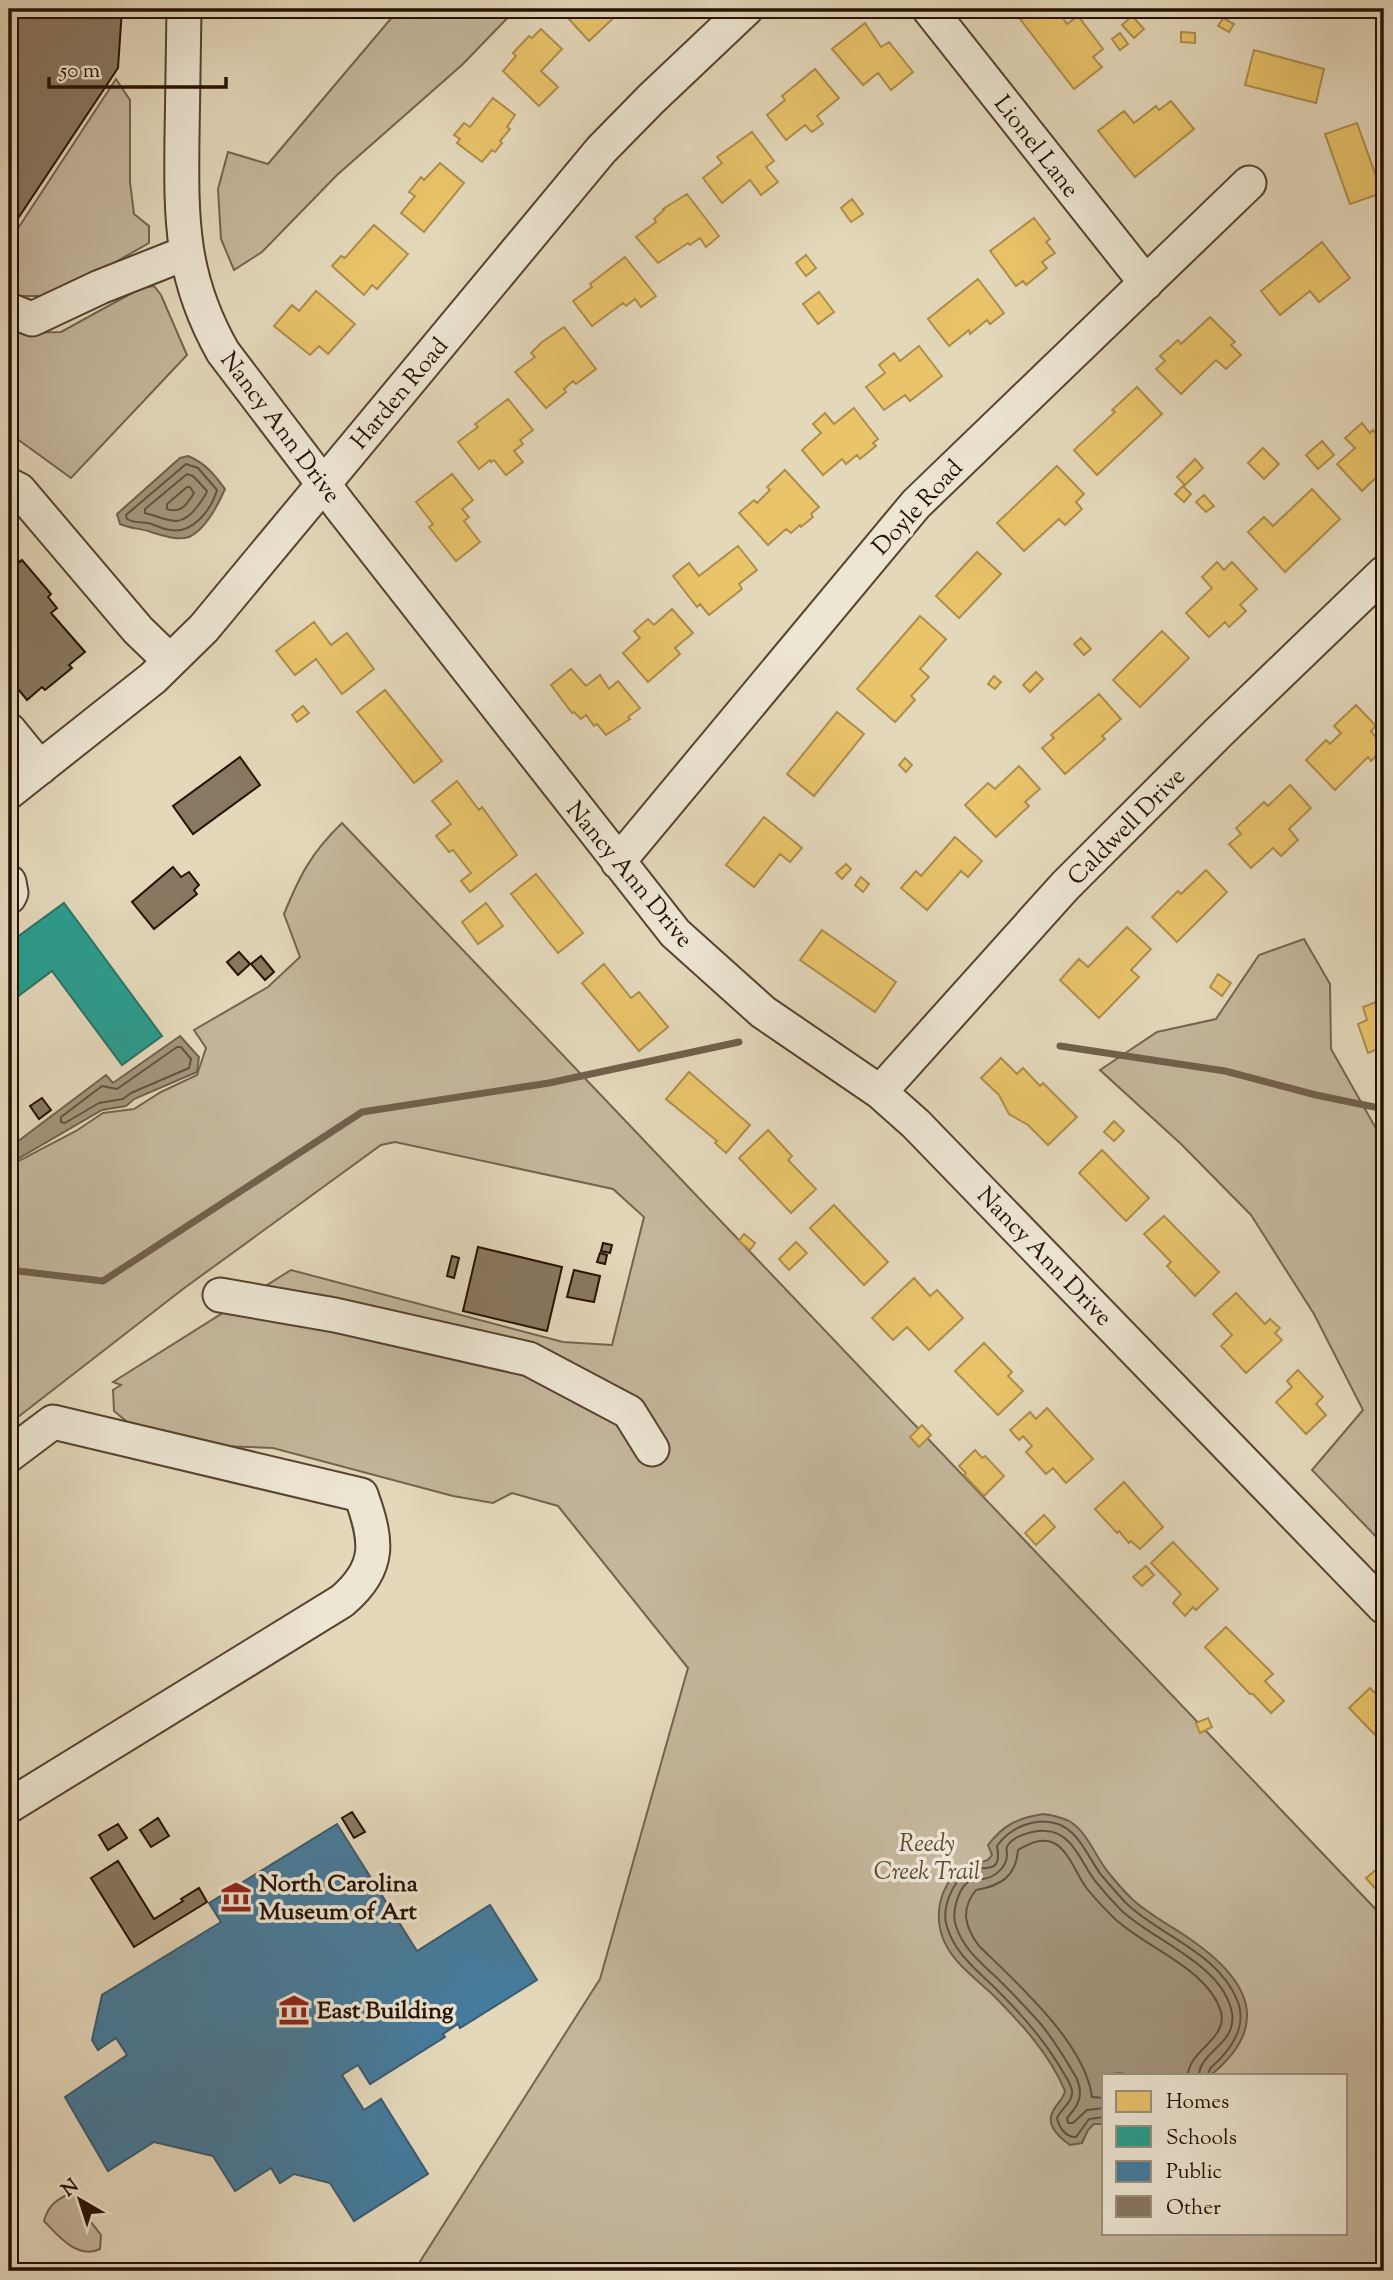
<svg xmlns="http://www.w3.org/2000/svg" width="1393" height="2280" font-family="'Sorts Mill Goudy',serif">
  <rect width="100%" height="100%" fill="#e4d8bb"/>
  <filter id="stains"><feTurbulence type="fractalNoise" baseFrequency=".00286" numOctaves="4"/><feColorMatrix values="0 0 0 0 .2 0 0 0 0 .09 0 0 0 0 .02 0 0 0 .5 -.17"/></filter>
  <radialGradient id="worn" r=".72"><stop offset=".6" stop-color="#630" stop-opacity="0"/><stop offset="1" stop-color="#630" stop-opacity=".3"/></radialGradient>
  <path fill="#c4b69c" stroke="#75644f" stroke-width="2" fill-rule="evenodd" d="M399 9H516L463 64 337 175 262 252 234 270 221 239 218 189 228 152 268 164Z
    M116 79 130 100V182L134 214 149 226V243L56 296H21L9 289V242Z
    M154 286 161 295 187 355 71 478 9 433V331L13 333 61 332 141 288Z
    M342 823 1384 1918V2271H414L600 1979 688 1668 558 1506 512 1493 493 1503 453 1496 273 1448 219 1446 136 1429 114 1411 113 1390 121 1385 113 1382 291 1270 563 1342 612 1345 644 1217 613 1189 395 1142 381 1145 183 1289 9 1424V1166L76 1131 103 1113 134 1109 161 1092 197 1075 206 1048 194 1030 268 987 300 957 284 914C300 875 311 853 342 823ZM1104 2075H1346V2233H1104Z
    M1304 939 1330 984 1331 1049 1378 1132 1384 1134V1545L1312 1470 1363 1410 1314 1314 1251 1215 1181 1144 1100 1070 1157 1032 1216 1019 1259 955Z
    M74 2192 80 2208 101 2235 100 2249C78 2260 58 2236 44 2221 48 2205 58 2198 74 2192Z"/>
  <path fill="#a3947c" stroke="#71604b" stroke-width="2" d="M188 456C205 463 214 474 225 489 218 505 206 529 189 537 177 541 162 535 151 532 140 528 131 529 120 524L117 514 180 458Z
    M180 1036 199 1057 197 1072 134 1099 126 1106 102 1110 9 1164V1148L106 1075 113 1083Z
    M1043 1814C1052 1815 1060 1817 1069 1821 1087 1831 1095 1856 1108 1872 1115 1881 1124 1891 1133 1900 1150 1915 1171 1926 1190 1939 1248 1979 1273 2024 1211 2075H1129L1120 2073 1104 2075V2124H1094L1088 2130 1082 2143 1070 2145C1060 2138 1045 2125 1053 2111 1057 2103 1063 2100 1065 2091 1050 2054 1019 2021 991 1993 976 1979 957 1965 947 1947 936 1928 936 1904 947 1885 952 1877 959 1867 969 1863 979 1859 985 1866 992 1855L988 1845C1003 1825 1018 1818 1043 1814Z"/>
  <path fill="#e9c46a" stroke="#ae8e4b" stroke-width="2" d="M578 9H623L589 41 568 18Z
    M1034 9H1072L1062 17 1067 24 1078 16 1103 49 1093 57 1102 67 1074 89 1020 19Z
    M1132 16 1144 29 1134 38 1122 25Z
    M1223 18 1234 24 1229 32 1218 26Z
    M865 23 881 47 889 42 913 72 891 90 878 73 863 85 832 49Z
    M541 29 562 49 541 71 558 87 539 106 503 71 516 56 513 53 529 36 532 38Z
    M1181 32 1195 33V43L1181 42Z
    M1120 33 1128 44 1120 50 1112 39Z
    M1254 50 1324 69 1316 103 1245 85Z
    M815 69 839 98 817 116 823 124 812 132 805 125 786 140 767 115 785 100 782 96Z
    M493 98 515 115 507 127 510 129 500 141 502 143 495 152 492 150 482 162 457 143 460 139 454 135 464 123 470 127Z
    M1171 101 1194 129 1135 177 1098 131 1124 111 1134 123 1156 106 1159 110Z
    M1357 123 1382 193 1350 204 1325 134Z
    M752 132 774 161 766 167 778 182 761 195 750 180 722 203 703 178 722 163 717 157Z
    M440 163 464 183 424 232 401 213 415 196 409 192 421 177 424 180Z
    M687 194 719 236 706 247 700 238 690 245 688 243 658 263 636 237 656 222 654 219 664 210 663 209Z
    M852 199 863 214 851 222 841 208Z
    M1034 218 1050 239 1046 242 1055 253 1042 262 1047 268 1026 285 1023 281 1016 286 990 251Z
    M374 225 408 254 377 289 372 285 364 295 332 266 341 256 345 258Z
    M1322 242 1350 278 1319 302 1310 291 1280 315 1261 291Z
    M806 255 816 268 806 276 796 263Z
    M625 257 656 296 641 307 635 299 626 306 623 303 592 326 573 301 592 287 590 284Z
    M978 279 1004 313 990 324 987 320 970 334 969 330 949 346 928 319Z
    M316 291 355 324 328 354 319 346 310 355 274 326 292 305 299 311Z
    M819 292 834 312 818 324 803 304Z
    M1210 317 1235 342 1231 345 1241 355 1226 369 1216 360 1181 394 1156 369 1165 361 1160 356 1178 340 1181 344Z
    M564 327 596 369 576 384 573 381 564 389 566 392 546 408 515 372 535 357 531 353 542 342Z
    M919 346 942 376 910 401 905 395 884 410 866 387 885 373 879 365 894 353 900 361Z
    M1137 387 1162 414 1097 475 1074 450 1115 412 1112 410Z
    M508 399 533 430 520 440 523 444 514 451 523 462 506 475 494 460 491 462 490 460 479 469 458 442 478 427 475 424Z
    M854 408 878 439 873 443 876 446 860 459 857 455 846 464 842 459 823 475 802 450 821 433 813 424 825 413 834 424Z
    M1362 423 1370 433 1373 430 1384 442V470L1362 491 1337 464 1355 448 1345 438Z
    M1322 441 1334 455 1318 469 1306 455Z
    M1263 448 1279 464 1264 479 1248 463Z
    M1195 459 1203 468 1185 485 1177 477Z
    M1057 466 1084 494 1076 502 1082 509 1065 525 1059 519 1024 551 997 523Z
    M785 470 819 507 811 514 813 517 801 527 800 525 791 533 786 529 768 545 739 513 754 500 757 503 770 490 767 487Z
    M452 474 473 500 462 509 469 517 464 521 480 542 456 561 429 527 433 524 416 502Z
    M1183 486 1191 494 1184 502 1175 494Z
    M1312 489 1340 519 1285 572 1248 532 1264 517 1273 526Z
    M1204 495 1214 506 1206 512 1196 502Z
    M738 546 757 570 739 584 742 589 709 615 700 604 697 607 673 576 689 563 699 576Z
    M977 552 1001 574 959 618 936 596Z
    M1217 562 1224 570 1232 562 1257 589 1240 605 1246 611 1229 627 1225 622 1209 637 1186 613 1212 588 1202 577Z
    M672 609 693 633 675 648 680 654 648 682 623 653 640 638 634 631 648 619 654 625Z
    M920 616 946 639 920 669 929 677 911 696 915 700 895 722 857 689Z
    M314 622 331 645 347 633 374 669 342 694 316 659 295 675 276 651Z
    M1162 631 1189 658 1140 707 1113 680Z
    M1081 638 1091 649 1084 655 1074 644Z
    M571 669 586 686 600 675 609 689 618 681 640 708 628 717 630 719 606 735 597 724 594 726 586 715 581 719 574 712 572 713 551 685Z
    M1036 672 1043 679 1030 692 1023 685Z
    M994 676 1001 682 995 689 988 684Z
    M1384 680V695L1377 687Z
    M385 690 442 761 414 783 357 712Z
    M1099 694 1121 719 1102 736 1105 739 1065 774 1042 748 1054 738 1051 735Z
    M1356 705 1376 726 1371 731 1384 748 1371 761 1368 757 1335 790 1306 760 1326 740 1330 744 1341 733 1334 726Z
    M303 706 309 713 297 722 292 715Z
    M837 712 864 734 814 796 787 774Z
    M905 758 912 765 906 772 899 765Z
    M1019 766 1040 789 1025 802 1029 806 996 837 965 805 988 783 995 789Z
    M457 781 479 810 482 807 517 855 470 892 461 881 471 873 453 850 449 852 436 836 451 824 432 801Z
    M1290 785 1311 808 1289 829 1298 840 1281 856 1273 848 1251 868 1229 844 1241 834 1236 828 1264 802 1268 806Z
    M764 817 802 848 790 862 780 854 754 887 726 865Z
    M955 837 982 861 968 877 961 871 927 910 901 888 916 871 921 876Z
    M846 864 851 869 842 879 836 873Z
    M1206 870 1227 892 1177 942 1152 917 1178 891 1181 894Z
    M536 874 583 933 558 953 511 894Z
    M861 877 869 884 863 892 855 885Z
    M486 903 503 926 478 944 462 922Z
    M1127 927 1151 949 1131 970 1139 977 1099 1018 1060 980 1079 959 1088 967Z
    M822 930 896 982 875 1012 800 960Z
    M604 964 631 998 639 992 668 1027 639 1051 582 983Z
    M1218 974 1231 983 1222 996 1210 987Z
    M1384 999V1068L1378 1049 1368 1053 1358 1024 1367 1020 1363 1007Z
    M1001 1058 1017 1074 1023 1068 1040 1086 1043 1083 1077 1117 1048 1145 1028 1125 1009 1114 999 1095 981 1078Z
    M689 1072 750 1125 726 1153 715 1143 717 1141 666 1099Z
    M1114 1121 1124 1131 1114 1141 1104 1132Z
    M768 1130 792 1156 788 1160 816 1189 791 1213 739 1158Z
    M1102 1150 1149 1198 1126 1221 1079 1173Z
    M834 1205 888 1262 864 1285 810 1228Z
    M1164 1216 1219 1272 1195 1296 1167 1266 1171 1262 1144 1234Z
    M744 1234 755 1243 750 1250 739 1241Z
    M796 1242 807 1253 789 1270 779 1259Z
    M914 1278 930 1296 937 1290 963 1318 929 1350 907 1327 893 1340 872 1318Z
    M1236 1293 1265 1324 1270 1319 1280 1328 1275 1333 1282 1340 1246 1373 1221 1346 1232 1335 1213 1314Z
    M984 1343 1012 1372 1008 1376 1023 1391 998 1415 955 1371Z
    M1298 1370 1323 1397 1316 1404 1326 1415 1306 1434 1276 1402 1292 1387 1287 1381Z
    M1047 1408 1093 1459 1066 1483 1053 1468 1046 1474 1026 1452 1032 1446 1023 1436 1019 1440 1010 1430 1030 1412 1036 1419Z
    M922 1425 931 1435 919 1447 910 1437Z
    M975 1450 982 1458 985 1456 1004 1476 984 1496 964 1475 966 1473 959 1466Z
    M1124 1482 1163 1527 1140 1549 1131 1541 1129 1543 1119 1531 1117 1533 1095 1509Z
    M1044 1515 1055 1527 1036 1545 1025 1533Z
    M1173 1542 1218 1589 1196 1610 1193 1607 1185 1616 1173 1603 1181 1594 1151 1563Z
    M1146 1566 1154 1575 1142 1586 1133 1577Z
    M1226 1627 1273 1674 1265 1681 1284 1701 1271 1713 1253 1694H1250L1205 1647Z
    M1370 1688 1384 1702V1740L1382 1742 1349 1708Z
    M1208 1718 1212 1727 1200 1733 1196 1723Z
    M1384 1863V1891L1380 1894 1366 1878Z"/>
  <path fill="#2a9d8f" stroke="#297365" stroke-width="2" d="M64 903 162 1036 122 1065 52 971 9 1003V943Z"/>
  <path fill="#457b9d" stroke="#3c5b6e" stroke-width="2" d="M337 1824 417 1951 490 1905 537 1980 460 2028 458 2024 443 2034 445 2037 370 2084 358 2065 342 2075 364 2110 381 2099 428 2174 354 2221 330 2183 294 2174 280 2183 271 2168 235 2191 213 2156 154 2142 108 2171 65 2097 127 2055 116 2038 98 2050 92 2040 102 1995 221 1922 209 1903Z"/>
  <g fill="none" stroke-linecap="round" stroke-linejoin="round">
    <path stroke="#64523f" stroke-width="2" d="M186 464 198 468 217 490C211 510 193 534 170 530 162 529 155 525 148 523 140 522 134 523 127 519L126 515Z
      M187 474 193 476 207 491C205 497 201 501 197 507 179 530 169 519 145 513V509Z
      M187 487H190L194 493C187 504 181 514 167 509V504Z
      M177 1047H181L191 1059 189 1068 131 1093 123 1099 99 1103 65 1123 61 1122V1117L102 1086 117 1089Z
      M1104 2098 1092 2097C1085 2043 1017 1983 979 1946 965 1927 960 1910 976 1890 1000 1886 1016 1877 1018 1850 1029 1844 1041 1837 1054 1843 1068 1850 1076 1873 1085 1886 1093 1897 1104 1908 1114 1918 1144 1947 1209 1969 1221 2012 1228 2039 1189 2050 1188 2075
      M1104 2108 1087 2110 1073 2123H1068L1067 2118C1078 2106 1084 2096 1077 2079 1066 2060 1054 2039 1039 2022 1028 2010 1017 1998 1006 1987 988 1968 964 1952 956 1926 951 1913 958 1886 972 1879 977 1877 978 1879 983 1879 994 1878 1007 1867 1007 1855 1007 1850 1005 1849 1008 1845 1014 1835 1036 1830 1046 1831 1073 1832 1082 1865 1096 1882 1104 1892 1112 1901 1121 1910 1153 1941 1223 1964 1232 2013 1237 2044 1200 2051 1199 2075
      M1104 2117 1089 2119 1076 2137C1066 2138 1059 2127 1057 2118 1061 2108 1073 2103 1072 2091 1071 2083 1064 2074 1060 2067 1044 2040 1022 2015 1000 1993 980 1972 956 1956 947 1927 941 1909 952 1881 969 1871 982 1864 1003 1877 997 1846 1009 1828 1036 1816 1058 1824 1080 1832 1088 1858 1102 1876 1110 1885 1118 1895 1127 1904 1162 1937 1219 1953 1238 2002 1246 2024 1235 2043 1220 2059 1214 2065 1209 2067 1208 2075"/>
    <path stroke="#71604b" stroke-width="7" d="M1060 1046 1225 1071 1316 1095 1384 1109
      M9 1272 18 1271 103 1281 362 1112 549 1083 739 1042"/>
  </g>
  <path fill="#897862" stroke="#261102" stroke-width="2" d="M9 9H122L118 68 9 232Z
    M9 549 20 562 22 560 51 594 48 597 57 608 51 613 85 652 69 665 72 668 45 690 42 687 27 700 9 678Z
    M240 757 260 785 193 834 173 806Z
    M173 867 181 877 189 872 199 885 194 890 197 894 154 929 132 902Z
    M239 952 250 964 238 975 227 962Z
    M261 956 274 972 265 980 251 964Z
    M42 1098 51 1110 39 1119 30 1106Z
    M603 1243 612 1245 610 1253 601 1251Z
    M478 1247 562 1267 547 1331 463 1311Z
    M600 1253 607 1255 605 1264 597 1262Z
    M452 1256 459 1258 454 1278 447 1276Z
    M574 1270 600 1276 594 1302 567 1297Z
    M352 1812 365 1832 354 1838 342 1818Z
    M158 1818 169 1836 151 1847 140 1830Z
    M118 1824 127 1838 108 1850 99 1835Z
    M118 1861 154 1919 183 1901 181 1899 199 1888 207 1902 134 1947 91 1878Z"/>
  <g fill="none" stroke-linecap="round" stroke-linejoin="round">
    <g stroke="#564330" stroke-width="37">
      <path id="minor" d="M184 9C183 52 183 95 182 138 181 221 181 278 223 352L340 506 675 933 763 1012 880 1092 916 1124 1384 1607
        M929 9 1146 283
        M9 310 32 319 100 287 186 253
        M9 485 19 490 138 630 170 661
        M9 730 40 768
        M9 792 153 678 204 628 601 150 651 99 746 9
        M618 862 916 504 1249 183
        M9 882 11 893 9 897
        M880 1092 1065 886 1219 732 1384 573
        M220 1295 335 1315 529 1359 629 1412 652 1449
        M9 1455 53 1422 361 1495C377 1540 382 1567 342 1601L9 1806"/>
    </g>
    <use href="#minor" stroke="#ede6d3" stroke-width="33"/>
  </g>
  <defs>
    <g id="museum-bare" transform="scale(2.415)"><path d="M0-6L6-3V-2H-6V-3ZM-5-1h2V3h-2ZM-1-1h2V3h-2ZM3-1h2V3H3ZM-6 4H6V6H-6Z" fill="#8f2418" stroke="#ede6d3" stroke-width="2.5" paint-order="stroke"/></g>
  </defs>
  <g fill-rule="evenodd">
    <use href="#museum-bare" x="236" y="1897"/>
    <use href="#museum-bare" x="294" y="2010"/>
  </g>
  <g text-anchor="middle" stroke-width="7" stroke-linejoin="round" paint-order="stroke">
    <g font-size="24" fill="#261102" stroke="#ede6d3">
      <text transform="translate(1037 146) rotate(52)" y="8">Lionel Lane</text>
      <text transform="translate(399 393) rotate(-50)" y="8">Harden Road</text>
      <text transform="translate(281 427) rotate(53)" y="8">Nancy Ann Drive</text>
      <text transform="translate(917 507) rotate(-47)" y="8">Doyle Road</text>
      <text transform="translate(1126 826) rotate(-45)" y="8">Caldwell Drive</text>
      <text transform="translate(630 874) rotate(50)" y="8">Nancy Ann Drive</text>
      <text transform="translate(1045 1256) rotate(46)" y="8">Nancy Ann Drive</text>
    </g>
    <g font-size="24" font-style="italic" fill="#5d4b38" stroke="#ede6d3">
      <text x="927" y="1851">Reedy<tspan x="927" dy="28">Creek Trail</tspan></text>
    </g>
    <g font-size="24" font-weight="bold" fill="#261102" stroke="#ede6d3" text-anchor="start">
      <text x="259" y="1891">North Carolina<tspan x="259" dy="28">Museum of Art</tspan></text>
      <text x="317" y="2018">East Building</text>
    </g>
  </g>
  <rect width="1393" height="2280" fill="none" stroke="#e4d8bb" stroke-width="35"/>
  <rect x="10" y="10" width="1372" height="2259" fill="none" stroke="#261102" stroke-width="3.5"/>
  <rect x="18" y="18" width="1358" height="2245" fill="none" stroke="#261102" stroke-width="2"/>
  <rect x="1102" y="2074" width="245" height="161" fill="#ede6d3" stroke="#9d917f" stroke-width="2"/>
  <rect x="1116" y="2091" width="35" height="21" fill="#e9c46a" stroke="#9d917f" stroke-width="2"/>
  <text x="1166" y="2108" font-size="21" fill="#261102">Homes</text>
  <rect x="1116" y="2126" width="35" height="21" fill="#2a9d8f" stroke="#9d917f" stroke-width="2"/>
  <text x="1166" y="2144" font-size="21" fill="#261102">Schools</text>
  <rect x="1116" y="2161" width="35" height="21" fill="#457b9d" stroke="#9d917f" stroke-width="2"/>
  <text x="1166" y="2178" font-size="21" fill="#261102">Public</text>
  <rect x="1116" y="2196" width="35" height="21" fill="#897862" stroke="#9d917f" stroke-width="2"/>
  <text x="1166" y="2214" font-size="21" fill="#261102">Other</text>
  <g transform="translate(80 2200) rotate(321)" stroke="#ede6d3" stroke-width="5" paint-order="stroke">
  <path d="M0-5L12 26L0 18L-12 26Z" fill="#261102"/>
  <text y="-10" font-size="19" font-weight="bold" text-anchor="middle" fill="#261102">N</text>
  </g>
  <path d="M49 77v10h177v-10" fill="none" stroke="#261102" stroke-width="3.5"/>
  <text x="60" y="77" font-size="21" fill="#261102" stroke="#ede6d3" stroke-width="5" paint-order="stroke">50 m</text>
  <rect width="100%" height="100%" filter="url(#stains)"/>
  <rect width="100%" height="100%" fill="url(#worn)"/>
</svg>
